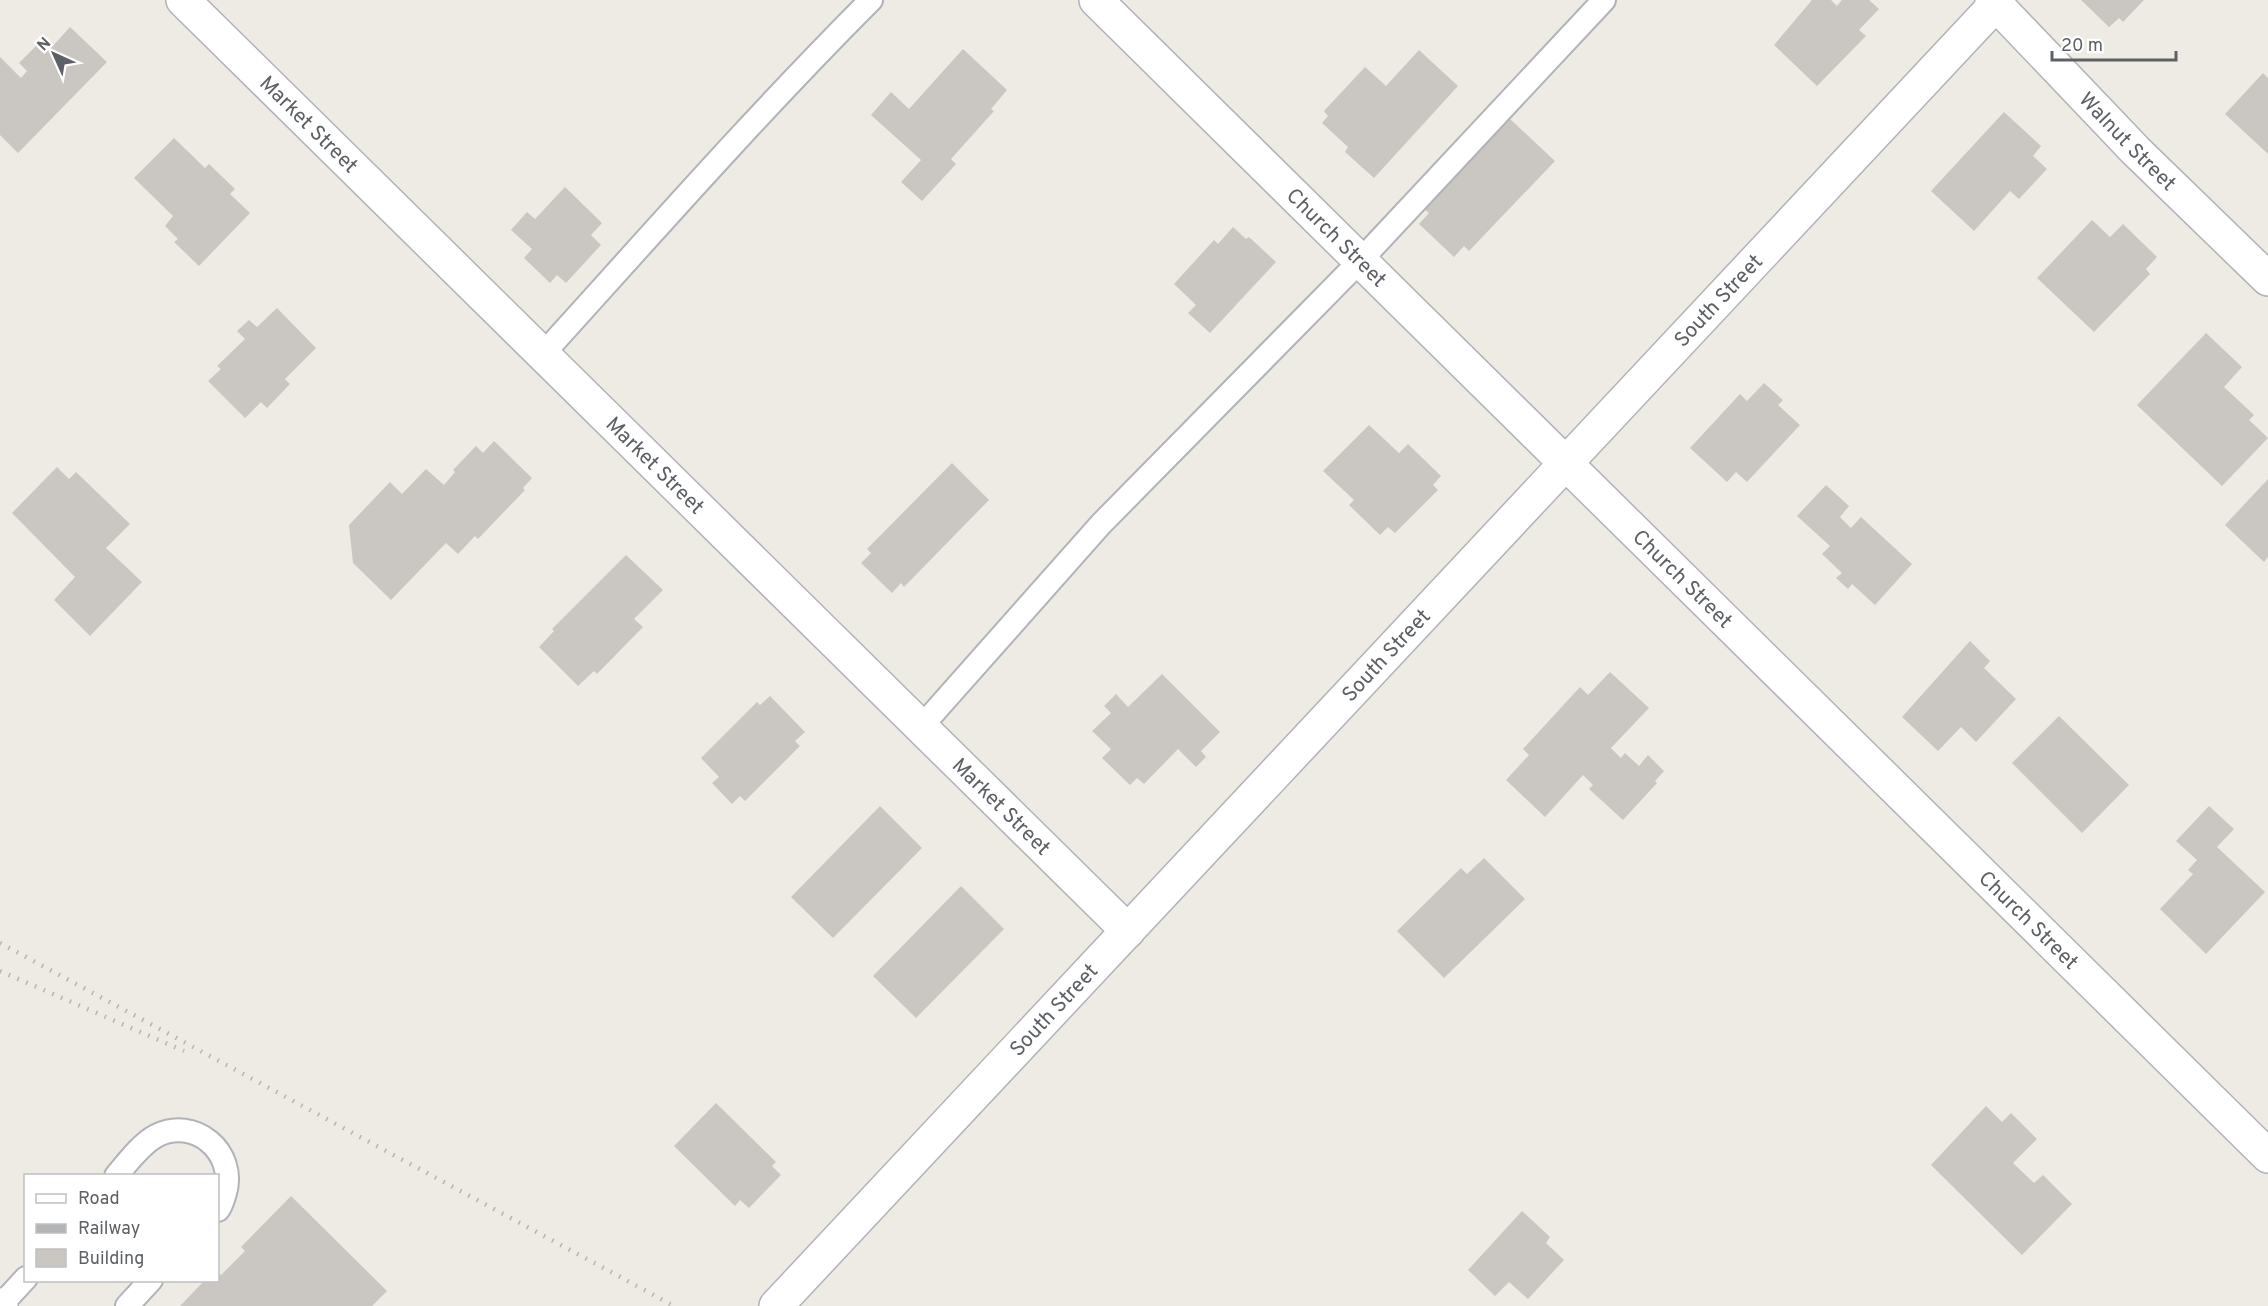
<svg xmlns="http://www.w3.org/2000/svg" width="2268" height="1306" font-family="Overpass,sans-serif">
  <rect width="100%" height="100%" fill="#eeebe5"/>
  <path fill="#cac6c2" d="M1812 0H1831L1837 6 1842 0H1869L1879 9 1859 30 1866 36 1817 86 1774 45Z
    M2081 0H2144L2123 22 2119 18 2109 27Z
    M70 27 107 62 18 153 0 135V57L21 78 27 71 19 63 36 46 42 52 48 45 51 48Z
    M963 49 1007 90 991 109 994 111 951 159 956 164 922 201 901 182 921 160 871 115 891 92 909 109Z
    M1419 50 1458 86 1374 178 1345 152 1348 147 1322 123 1328 116 1324 111 1365 67 1386 86Z
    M2263 73 2268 78V154L2225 114Z
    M2004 112 2041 146 2033 156 2047 169 2019 199 2010 191 1974 231 1931 191Z
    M1510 119 1555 161 1469 251 1464 246 1454 257 1419 224 1429 213 1424 209Z
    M174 138 205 168 209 164 235 189 230 194 250 213 199 266 174 242 178 239 165 226 173 216 134 178Z
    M565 187 602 223 591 235 601 245 566 283 557 275 550 283 524 258 532 249 511 230 527 212 535 219Z
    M2092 220 2110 237 2123 224 2157 257 2146 269 2150 274 2094 332 2037 278Z
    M1233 227 1246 239 1249 237 1276 262 1210 333 1188 313 1196 305 1174 284 1214 240 1218 244Z
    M277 308 316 348 285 379 290 384 267 408 261 402 245 418 208 381 221 369 217 366 245 339 237 331 249 320 257 327Z
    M2206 333 2242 367 2224 387 2254 415 2249 420 2268 438 2222 486 2137 405Z
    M1764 383 1783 400 1778 405 1800 425 1747 482 1736 472 1727 482 1690 448 1740 394 1747 401Z
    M1369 425 1399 453 1408 444 1441 476 1433 485 1438 490 1395 533 1388 527 1380 535 1349 505 1354 500 1323 471Z
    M494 441 532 478 523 488 525 490 478 539 475 536 458 554 446 543 391 600 353 563 349 525 390 482 402 494 426 469 444 485 455 472 453 470 476 446 483 453Z
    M952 463 989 500 904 587 901 583 892 593 861 563 871 553 867 549Z
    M57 467 69 479 76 472 130 524 106 548 142 582 90 636 54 600 75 577 12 513Z
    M2268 479V557L2264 562 2225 525Z
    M1826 485 1849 506 1840 517 1851 528 1861 517 1912 564 1875 605 1852 584 1848 589 1836 578 1842 573 1822 554 1830 546 1797 516Z
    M626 555 663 590 634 619 643 627 597 674 594 671 578 686 539 647 554 631 552 629Z
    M1970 641 1990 661 1984 668 2016 699 1976 742 1961 727 1938 751 1902 717Z
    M1610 672 1649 708 1611 748 1621 758 1625 753 1639 766 1648 755 1664 771 1655 781 1657 783 1623 820 1589 789 1593 785 1583 775 1545 817 1506 780 1529 755 1523 749 1580 687 1588 695Z
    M1162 674 1220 732 1201 751 1206 757 1196 767 1178 749 1144 784 1137 778 1130 785 1102 758 1111 749 1092 731 1111 713 1104 706 1116 694 1128 707Z
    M770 696 805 732 795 741 800 746 745 801 740 796 732 804 712 783 719 777 701 758 757 702 760 705Z
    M2059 716 2129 785 2082 833 2012 763Z
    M880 806 922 848 833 938 791 897Z
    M2209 806 2234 829 2217 847 2265 892 2206 954 2160 909 2193 874 2188 870 2197 860 2176 841Z
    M1484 858 1525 899 1444 978 1397 931 1461 868 1467 874Z
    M961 886 1004 929 916 1018 873 976Z
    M716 1103 776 1162 772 1166 781 1175 749 1208 740 1200 735 1206 674 1146Z
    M1986 1106 2002 1122 2011 1113 2037 1139 2013 1163 2034 1183 2043 1175 2072 1204 2022 1255 1931 1165Z
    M291 1196 387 1291 372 1306H180L205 1280H218V1272L221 1275 245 1251 241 1247Z
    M1522 1211 1550 1237 1546 1243 1564 1260 1528 1299 1509 1282 1495 1296 1468 1270Z"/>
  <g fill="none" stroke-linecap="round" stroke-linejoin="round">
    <g stroke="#b0b3b7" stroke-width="26">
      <path id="service" d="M543 354C651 235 757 114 871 0
        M921 727 1101 524 1360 261 1604 0
        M116 1176C127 1163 141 1144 156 1136 194 1116 237 1152 225 1193 223 1199 222 1205 218 1210
        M3 1306 1 1305 26 1278
        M127 1306 151 1280"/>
    </g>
    <g stroke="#b0b3b7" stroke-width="36">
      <g id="minor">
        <path id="s1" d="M183 0 1128 931"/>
        <path id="s2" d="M1096 0 2268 1156"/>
        <path d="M0 1306 1 1305"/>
      </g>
    </g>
    <g stroke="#b0b3b7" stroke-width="36">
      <g id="tertiary">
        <path id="s3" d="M1992 0 2136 151 2268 279"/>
        <path id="s4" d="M776 1306 1996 4"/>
      </g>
    </g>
    <use href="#service" stroke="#fff" stroke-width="22"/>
    <use href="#minor" stroke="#fff" stroke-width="33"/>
    <use href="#tertiary" stroke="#fff" stroke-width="33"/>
    <path stroke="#b3b4b5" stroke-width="4.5" stroke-dasharray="1.5 8" stroke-linecap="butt" d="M0 943 674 1306
      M0 971 184 1051"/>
  </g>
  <g text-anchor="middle" stroke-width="6" stroke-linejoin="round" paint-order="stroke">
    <g font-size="21" fill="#5d6165" stroke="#fff">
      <text dy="7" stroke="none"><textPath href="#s1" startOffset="177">Market Street</textPath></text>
      <text dy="7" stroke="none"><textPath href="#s3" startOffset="196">Walnut Street</textPath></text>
      <text dy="7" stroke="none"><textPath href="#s2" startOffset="338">Church Street</textPath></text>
      <text dy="7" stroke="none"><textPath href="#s4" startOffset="1378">South Street</textPath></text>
      <text dy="7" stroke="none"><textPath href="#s1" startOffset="663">Market Street</textPath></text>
      <text dy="7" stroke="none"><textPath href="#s2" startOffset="824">Church Street</textPath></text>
      <text dy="7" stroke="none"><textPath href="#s4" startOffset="892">South Street</textPath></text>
      <text dy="7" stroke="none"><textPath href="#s1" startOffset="1149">Market Street</textPath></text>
      <text dy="7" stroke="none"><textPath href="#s2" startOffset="1310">Church Street</textPath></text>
      <text dy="7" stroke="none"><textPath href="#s4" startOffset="406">South Street</textPath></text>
    </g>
  </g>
  <rect x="24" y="1174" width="195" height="108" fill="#ffffff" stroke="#bec0c1" stroke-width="1.5"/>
  <rect x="36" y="1194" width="30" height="9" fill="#ffffff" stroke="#bec0c1" stroke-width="1.5"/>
  <text x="78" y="1204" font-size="18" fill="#5d6165">Road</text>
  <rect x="36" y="1224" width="30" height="9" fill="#b3b4b5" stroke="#bec0c1" stroke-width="1.5"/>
  <text x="78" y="1234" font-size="18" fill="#5d6165">Railway</text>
  <rect x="36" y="1249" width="30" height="18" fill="#cac6c2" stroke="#bec0c1" stroke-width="1.5"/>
  <text x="78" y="1264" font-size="18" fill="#5d6165">Building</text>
  <g transform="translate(54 54) rotate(315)" stroke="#ffffff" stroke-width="4.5" paint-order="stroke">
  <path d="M0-4.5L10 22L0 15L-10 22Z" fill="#5d6165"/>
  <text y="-9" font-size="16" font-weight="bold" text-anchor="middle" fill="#5d6165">N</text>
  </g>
  <path d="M2052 51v9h124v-9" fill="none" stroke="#5d6165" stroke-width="3"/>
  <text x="2061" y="51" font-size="18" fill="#5d6165" stroke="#ffffff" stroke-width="4.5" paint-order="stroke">20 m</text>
</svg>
